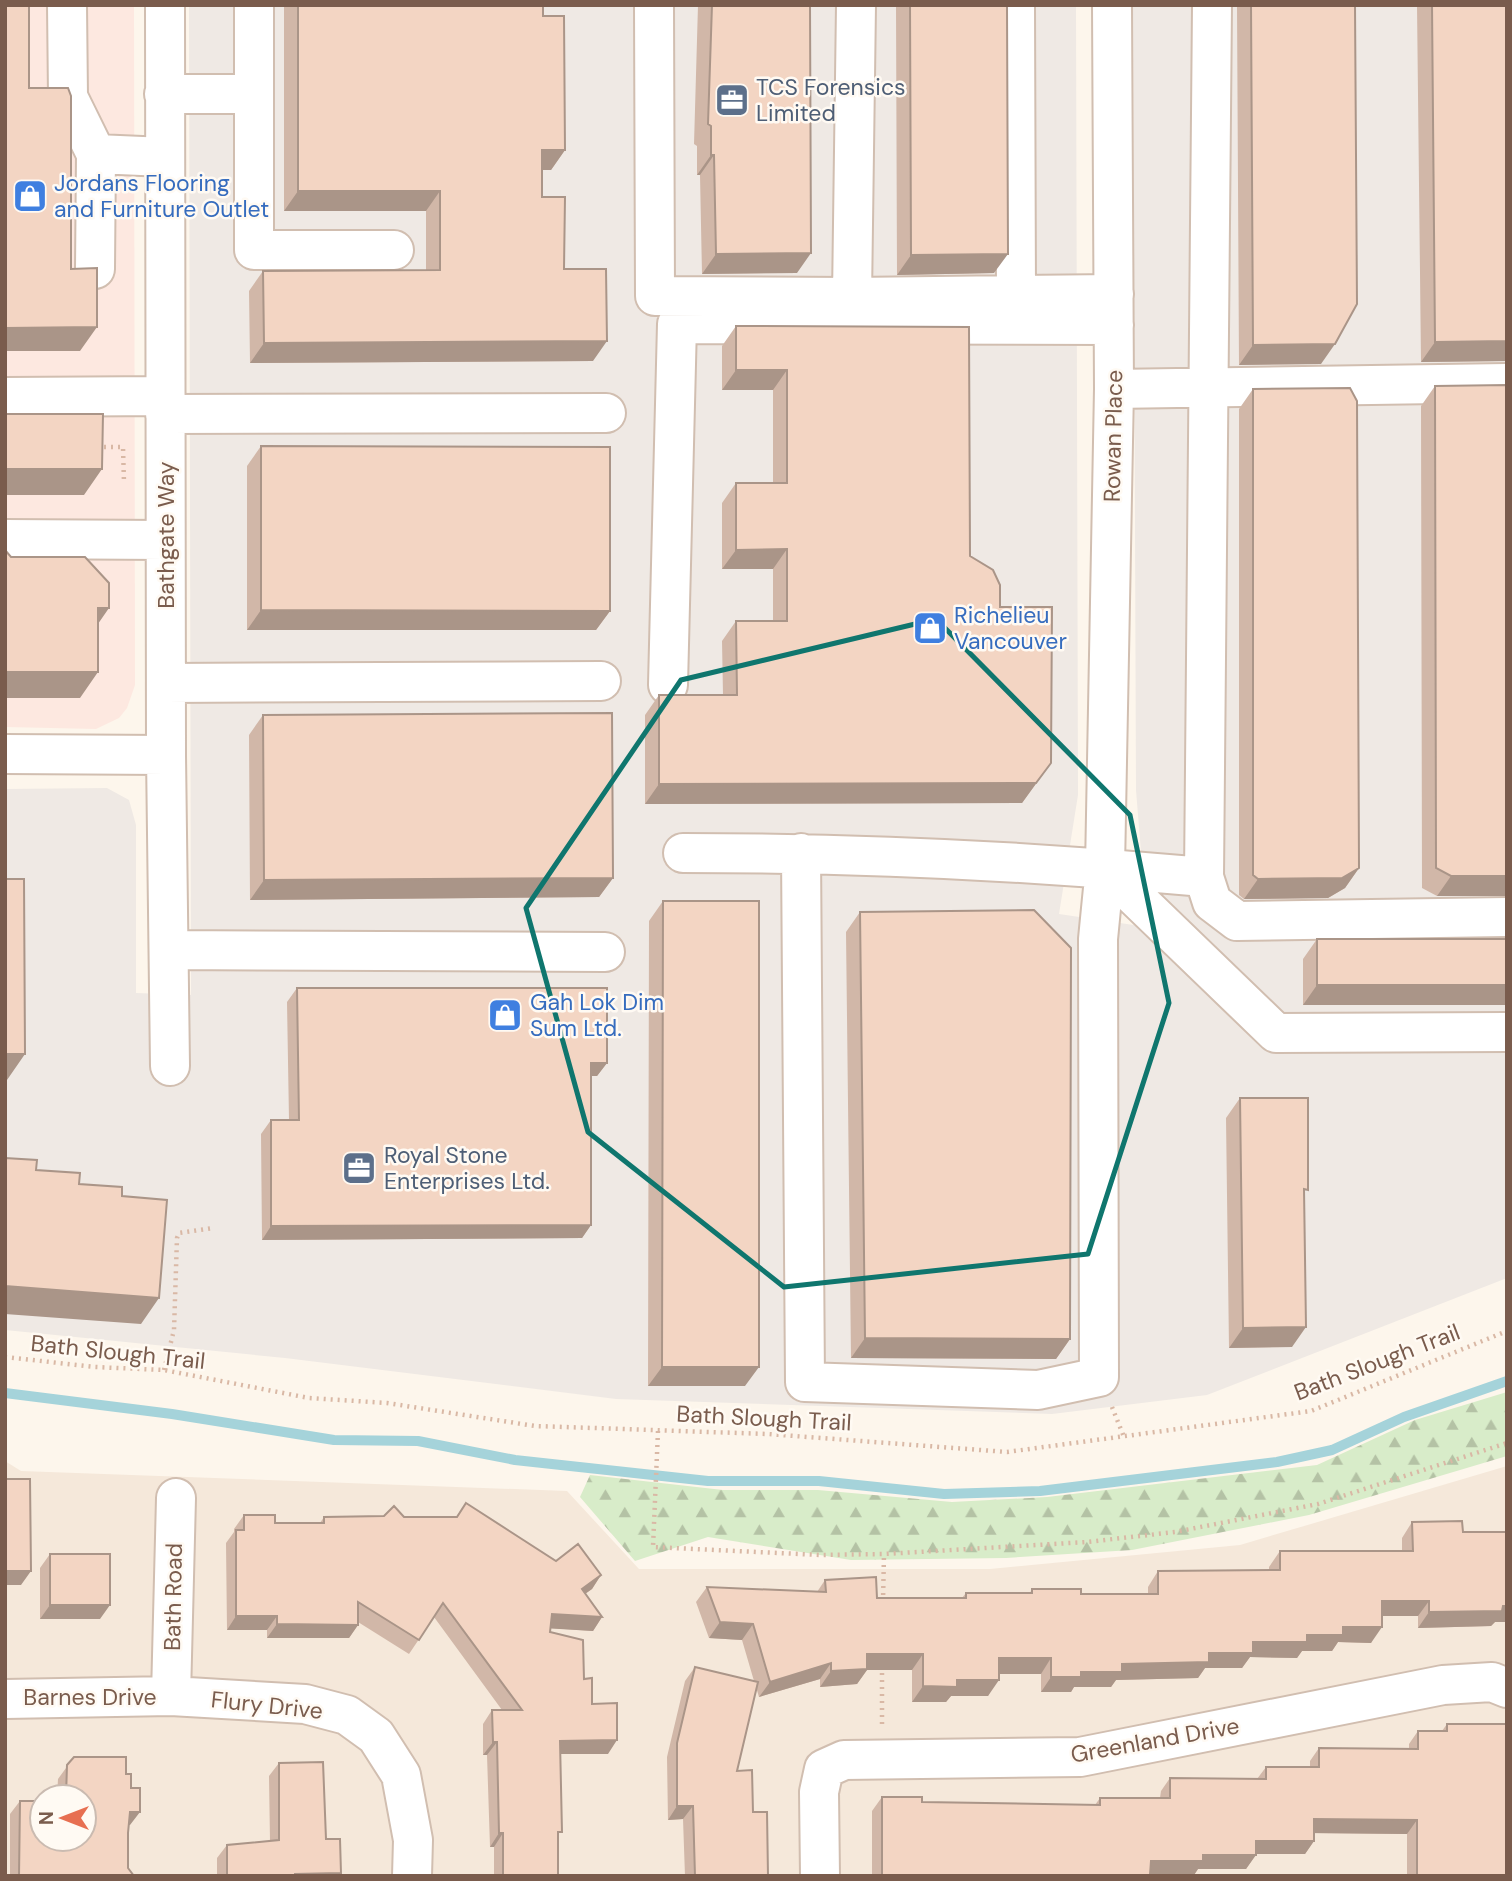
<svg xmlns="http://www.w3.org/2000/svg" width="1512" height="1881" font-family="'DM Sans',sans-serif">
  <defs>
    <pattern id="forest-firs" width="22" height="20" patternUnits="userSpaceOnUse" patternTransform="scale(1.75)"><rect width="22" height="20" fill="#d8ecc9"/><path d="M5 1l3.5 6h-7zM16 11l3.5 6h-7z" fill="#b4c2a5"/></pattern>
  </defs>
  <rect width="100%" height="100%" fill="#fdf6ec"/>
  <path fill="#f5e8da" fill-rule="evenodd" d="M5 1461 21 1471 567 1491 639 1569H990L1240 1545 1507 1466V1876H5ZM42 1797H84V1839H42Z"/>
  <path fill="#fde8e0" d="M5 5H134L135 685 127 708 119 718 96 729 5 727Z"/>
  <path fill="#efe9e4" d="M189 5H1076L1078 795 1059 914 1147 927 1136 790 1133 5H1507V1278L1207 1395 1052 1414 616 1399 285 1358 5 1330V789L107 788 129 800 136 825V993L191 995Z"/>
  <path fill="url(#forest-firs)" d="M1507 1392V1456L1309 1515 1132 1550 1006 1558 851 1560 708 1537 635 1561 580 1497 590 1475 723 1490H818L952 1502 1047 1497 1317 1465 1415 1420Z"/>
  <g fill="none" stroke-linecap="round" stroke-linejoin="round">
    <path stroke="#a5d3da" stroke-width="10" d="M5 1393 172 1414 334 1440 418 1441 515 1460 708 1481H819L944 1494 1040 1491 1277 1462 1332 1450 1404 1417 1507 1381"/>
    <g stroke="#d1beb0" stroke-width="42">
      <path id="minor" d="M67 5 68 97 96 154 95 269
        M165 5 166 755 170 1066
        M654 5 655 296 852 297
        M856 5 852 297 1114 294
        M1015 5 1016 295
        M1212 5 1204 877 1212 902 1237 921 1507 917
        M164 94H254V250H394
        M254 94V5
        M96 154 165 157
        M1114 389 1507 383
        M5 397 165 396
        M165 414 606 413
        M5 539 165 540
        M166 683 601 681
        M668 685 677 324 1114 325
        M5 754 166 755
        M683 853C857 853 1031 861 1204 877
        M801 853 805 1382 1038 1390 1099 1377 1098 939 1105 868 1114 389 1112 5
        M1105 868 1276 1033 1507 1032
        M169 950 605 952
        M171 1696 176 1498
        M5 1699 171 1696 305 1704 347 1715 376 1736 401 1775 413 1840 412 1876
        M820 1876 819 1792 824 1769 844 1760 1080 1757 1443 1685 1492 1682 1507 1688"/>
    </g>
    <path stroke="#d9b8a5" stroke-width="4.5" stroke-dasharray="2 5" stroke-linecap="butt" d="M97 447H123L124 483
      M5 1357 95 1367 164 1370 309 1398 387 1403 535 1426 768 1434 1007 1452 1311 1411 1507 1331
      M164 1370 174 1330 177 1238 179 1233 213 1228
      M1112 1407 1124 1437
      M658 1431 653 1547 820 1555 884 1554 1087 1542 1175 1532 1318 1504 1507 1443
      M883 1602 884 1554
      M882 1724V1667"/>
    <use href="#minor" stroke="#fff" stroke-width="38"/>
  </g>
  <path fill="#d1b7a8" d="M284 5H543V16L565 150 551 170H542V197L593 361 250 363 249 291 263 271 426 270V211H284Z
    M698 5H810L797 273 702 274 700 175H697V146L694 144Z
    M896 5H1007L994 273 897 275Z
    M1237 5H1355L1321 364 1239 365Z
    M1417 5H1507V361L1421 362Z
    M736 326 969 327 970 556 1000 607 1051 763 1022 803 645 804V715L659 695H723L722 641 736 621H773V569H722V503L736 483H773V390H722V346Z
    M1507 385V896H1437L1422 888 1421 406 1435 386Z
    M1253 389 1359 868 1345 888 1328 898 1244 899 1239 895V409Z
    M261 446 610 611 596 630H247V466Z
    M263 715 613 878 599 897 250 900 249 735Z
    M663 901 745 1386H648L649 921Z
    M860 912 1070 1339 1056 1359 851 1358 846 932Z
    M1317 939H1507V1005H1303V959Z
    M297 988 607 1063 597 1076H591V1225L582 1238 262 1240 261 1134 271 1120H289L287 1002Z
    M1240 1098 1304 1195 1292 1347 1229 1348 1226 1118Z
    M466 1503 556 1561 601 1575 592 1589 585 1594 602 1617 593 1631 550 1628V1632L584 1679 608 1754H560L558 1876H494V1847H490L487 1755H483V1724L492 1710H502L434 1617 409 1654 358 1622V1625L349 1638H267V1630H227L226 1543 234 1532V1529L244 1515 275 1523H320L324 1517H456Z
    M1412 1522 1463 1532 1507 1622H1495L1491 1626 1418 1628V1616H1382L1371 1643 1338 1642 1332 1651H1302L1297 1658 1250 1657 1242 1668H1205L1198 1678 1116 1680 1111 1687H1074L1071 1692H1041V1674H999L988 1696H951L946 1702H912V1670H867L857 1684 820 1687V1679L759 1697 756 1687 737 1771 753 1812 768 1876H685L683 1819 668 1820 667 1757 685 1681 695 1667 754 1681 742 1640 709 1638 696 1602 707 1587 817 1592 825 1580 877 1598H962L966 1593H1030L1032 1589 1081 1594H1148V1587L1158 1571 1269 1570V1567L1280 1551H1402V1538Z
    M50 1554 100 1619H40V1568Z
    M1447 1724 1507 1876H1407V1834L1314 1833V1841L1305 1854H1256L1246 1869H1198L1194 1875 1150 1874V1876H872V1811L882 1797 922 1802 1095 1805 1100 1798H1160L1161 1791 1170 1778 1257 1779 1266 1767H1310V1761L1319 1748 1409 1749V1744L1418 1731H1442Z
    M74 1757 126 1774 130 1825H129L128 1833V1868L134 1876H10V1814L20 1801 42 1839 84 1797H57L58 1779Z
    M279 1763 326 1839 341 1873 339 1876H217V1858L227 1845 270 1841 269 1776Z"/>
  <path fill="#aa9588" d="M542 150H565L551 170H528Z
    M711 155H714L700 175H697Z
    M298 191H440L426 211H284Z
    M811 253 797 273 702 274 716 254Z
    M1008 254 994 273 897 275 911 255Z
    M97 327 80 351H5V328Z
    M607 341 593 361 250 363 264 343Z
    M1507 341V361L1421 362 1435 342Z
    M1335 344 1321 364 1239 365 1253 345Z
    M736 370H787L773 390H722Z
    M5 469H102L84 495H5Z
    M787 549 773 569H722L736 550Z
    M98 608H109L91 634Z
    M261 610 610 611 596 630H247Z
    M5 672H98L80 698H5Z
    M1051 763 1022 803 645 804 659 784Z
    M1359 868 1345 888 1328 898 1244 899 1258 879Z
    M1451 876H1507V896H1437Z
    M613 878 599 897 250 900 264 880Z
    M1317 985H1507V1005H1303Z
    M5 1054H25L7 1080H5Z
    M591 1063H607L597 1076H581Z
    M591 1225 582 1238 262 1240 271 1226Z
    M5 1286 159 1298 141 1324 5 1314Z
    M1306 1327 1292 1347 1229 1348 1243 1328Z
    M865 1338 1070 1339 1056 1359 851 1358Z
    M662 1367H759L745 1386H648Z
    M5 1571H31L21 1585H5Z
    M601 1575 592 1589 572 1603 582 1589Z
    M1382 1601H1429L1418 1616H1371Z
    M50 1605H110L100 1619H40Z
    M1503 1606H1507V1622H1495L1491 1626 1418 1628 1429 1612Z
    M552 1614 602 1617 593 1631 543 1628Z
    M236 1616H277L267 1630H227Z
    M720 1622 753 1624 742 1640 709 1638Z
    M277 1624 358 1625 349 1638H267Z
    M1343 1627H1382L1371 1643 1338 1642 1332 1651H1302L1297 1658 1250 1657 1242 1668H1205L1198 1678 1116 1680 1111 1687H1074L1071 1692H1041L1051 1677 1122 1664 1209 1653 1253 1642 1307 1635Z
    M867 1654H923L912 1670H867L857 1684 820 1687 831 1671Z
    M999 1658H1051L1041 1674H988Z
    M831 1663 820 1679 759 1697 770 1682Z
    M957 1680H999L988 1696H951L946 1702H912L923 1686Z
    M617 1740 608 1754H550L560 1741Z
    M493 1742H497L487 1755H483Z
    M677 1806H693L683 1819 668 1820Z
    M130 1812H140L130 1825H120Z
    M1314 1819 1417 1820 1407 1834 1305 1833Z
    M499 1833H503L494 1847H490Z
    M1256 1841H1314L1305 1854H1247Z
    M1203 1855H1256L1246 1869H1198L1194 1875 1141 1874 1151 1861Z
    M341 1873 339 1876H294L295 1874Z"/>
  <path fill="#f3d5c3" stroke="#aa9588" stroke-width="2" d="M5 5H29V88H68L71 96V269L97 268V327L5 328Z
    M298 5H543V16H564L565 150H542V197H565L564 269H606L607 341 264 343 263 271 440 270V191H298Z
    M712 5H810L811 253 716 254 714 155H711V126L708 124Z
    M910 5H1007L1008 254 911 255Z
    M1251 5H1355L1357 304 1335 344 1253 345Z
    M1432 5H1507V341L1435 342Z
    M736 326 969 327 970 556 993 570 1000 585V607H1052L1051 763 1036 783 659 784V695H737L736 621H787V549L736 550V483H787V370H736Z
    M1507 385V876H1451L1436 868 1435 386Z
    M1350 388 1357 401 1359 868 1342 878 1258 879 1253 875V389Z
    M5 414H103L102 469H5Z
    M261 446 610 447V611L261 610Z
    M5 550 11 557H85L109 583V608H98V672H5Z
    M612 713 613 878 264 880 263 715Z
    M5 879H24L25 1054H5Z
    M663 901H759V1367H662Z
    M1034 910 1071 948 1070 1339 865 1338 860 912Z
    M1317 939H1507V985H1317Z
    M297 988H607V1063H591V1225L271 1226V1120H299Z
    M1240 1098H1308V1190L1304 1189 1306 1327 1243 1328Z
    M5 1158 37 1160 36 1170 80 1173 79 1184 122 1187V1196L167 1200 159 1298 5 1286Z
    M5 1479H30L31 1571H5Z
    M466 1503 556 1561 578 1544 601 1575 582 1589 602 1617 552 1614 550 1632 583 1640 584 1679 592 1678V1704L617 1703V1740L560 1741 562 1832H558V1876H503V1833H499L497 1742H493L492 1710H522L443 1603 419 1640 358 1602V1625L277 1624V1616H236V1530H244V1515H275V1523H324V1517L384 1516 394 1506 404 1517H457Z
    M1462 1521 1463 1532H1507V1606H1503L1502 1611 1429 1612V1601H1382V1627H1343V1635H1307V1642H1253V1653H1209V1662L1122 1664V1672H1081V1677H1051V1658H999V1680H957V1687L923 1686V1654H867V1669L831 1671V1663L770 1682 753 1624 720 1622 707 1587 826 1592 825 1580 876 1577 877 1598H966V1593H1032V1589H1081V1594H1158V1571L1280 1570V1551H1413L1412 1522Z
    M50 1554H110V1605H50Z
    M695 1667 758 1682 737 1771 752 1770 753 1812H767L768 1876H695L693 1806H677V1743Z
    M1447 1724H1507V1876H1417V1820L1314 1819V1841H1256V1855H1203V1861H1151L1150 1875 882 1876V1797H922V1802L1100 1805V1798H1170V1778L1266 1779V1767H1319V1748L1418 1749V1731H1447Z
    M74 1757H126V1774H131V1788H140V1812H130L128 1833V1868L134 1876H19L20 1801H42V1839H84V1797H66L67 1765Z
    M323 1762 326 1839H340L341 1873 295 1874V1876H227V1845L279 1840V1763Z"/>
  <path fill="none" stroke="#0f766e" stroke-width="5" stroke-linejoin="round" d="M936 619 1130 815 1169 1003 1088 1254 784 1287 588 1132 526 908 681 680Z"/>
  <defs>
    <g id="office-square" transform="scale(1.75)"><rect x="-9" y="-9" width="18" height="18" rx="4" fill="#5c6f8a" stroke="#fffaf3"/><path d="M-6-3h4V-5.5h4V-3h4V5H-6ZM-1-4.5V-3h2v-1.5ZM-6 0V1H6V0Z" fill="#fff"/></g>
    <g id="shop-square" transform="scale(1.75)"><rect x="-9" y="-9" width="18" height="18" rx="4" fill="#3f7fe0" stroke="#fffaf3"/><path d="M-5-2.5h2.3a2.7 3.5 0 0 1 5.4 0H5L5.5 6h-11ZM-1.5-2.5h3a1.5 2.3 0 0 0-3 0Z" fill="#fff"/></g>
  </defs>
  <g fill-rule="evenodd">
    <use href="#office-square" x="732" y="100"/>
    <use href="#shop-square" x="30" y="196"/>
    <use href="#shop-square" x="930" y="628"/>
    <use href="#shop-square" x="505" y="1015"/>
    <use href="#office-square" x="359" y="1168"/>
  </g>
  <g text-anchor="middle" stroke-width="5" stroke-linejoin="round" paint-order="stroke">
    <g font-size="23" fill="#4e5e75" stroke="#fffaf3" text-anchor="start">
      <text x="756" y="95">TCS Forensics<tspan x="756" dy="26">Limited</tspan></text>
      <text x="384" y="1163">Royal Stone<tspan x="384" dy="26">Enterprises Ltd.</tspan></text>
    </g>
    <g font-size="23" fill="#366cbe" stroke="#fffaf3" text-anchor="start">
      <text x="54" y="191">Jordans Flooring<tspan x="54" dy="26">and Furniture Outlet</tspan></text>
      <text x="954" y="623">Richelieu<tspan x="954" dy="26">Vancouver</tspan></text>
      <text x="530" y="1010">Gah Lok Dim<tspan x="530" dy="26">Sum Ltd.</tspan></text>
    </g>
    <g font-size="23" fill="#7a5c4d" stroke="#fffaf3">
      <text transform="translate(1113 436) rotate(-89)" y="8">Rowan Place</text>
      <text transform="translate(166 535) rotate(-90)" y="8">Bathgate Way</text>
      <text transform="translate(118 1352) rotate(6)" y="8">Bath Slough Trail</text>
      <text transform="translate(1377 1362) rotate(-21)" y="8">Bath Slough Trail</text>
      <text transform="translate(764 1418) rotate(3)" y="8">Bath Slough Trail</text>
      <text transform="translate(173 1597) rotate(-89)" y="8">Bath Road</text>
      <text x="90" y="1705">Barnes Drive</text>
      <text transform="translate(267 1705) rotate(6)" y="8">Flury Drive</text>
      <text transform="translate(1155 1740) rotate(-10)" y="8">Greenland Drive</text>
    </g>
  </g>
  <rect width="1512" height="1881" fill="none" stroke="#7a5c4d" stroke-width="14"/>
  <g transform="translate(63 1818) rotate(270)"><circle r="33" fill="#fffaf3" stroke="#cabbb1" stroke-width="2"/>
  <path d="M0-5L12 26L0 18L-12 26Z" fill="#e76f51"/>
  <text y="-10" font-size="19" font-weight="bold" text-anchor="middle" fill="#7a5c4d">N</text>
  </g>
</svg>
